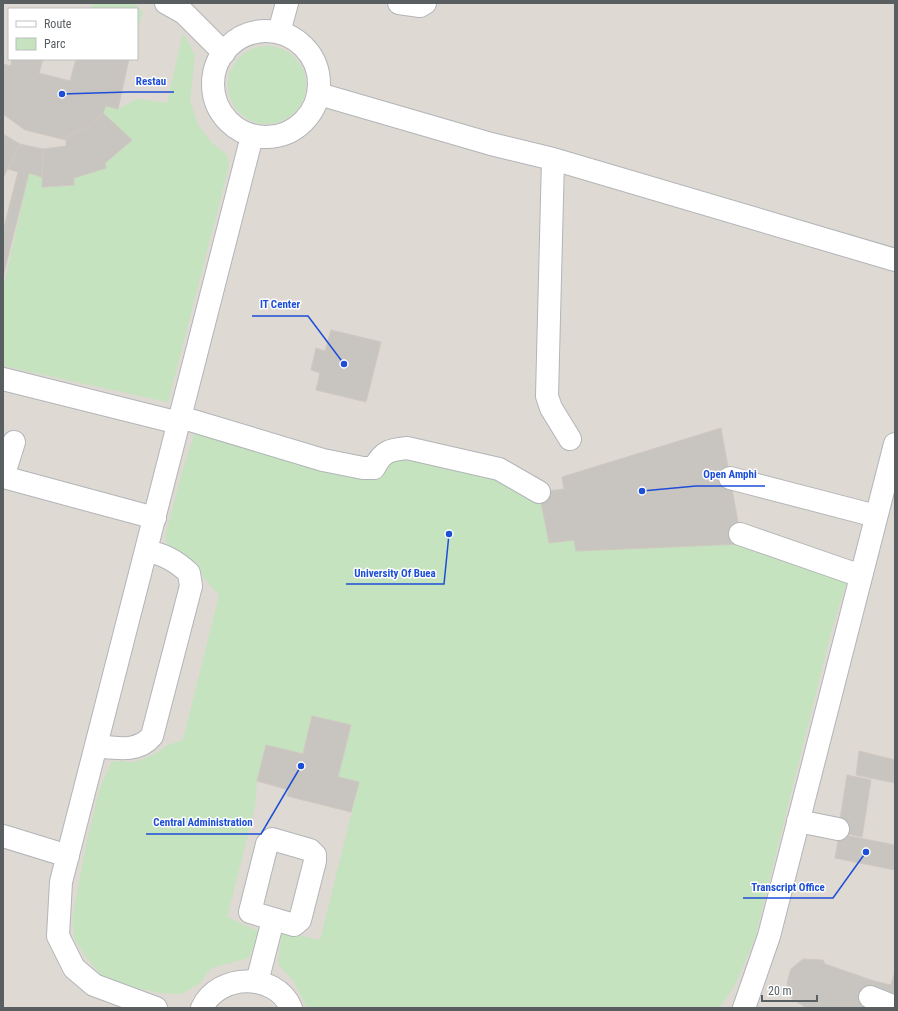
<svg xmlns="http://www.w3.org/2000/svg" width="898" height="1011" font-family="'Roboto Condensed',sans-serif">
  <rect width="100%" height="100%" fill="#ece8e1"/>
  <path fill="#ded9d2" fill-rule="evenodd" d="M3 3H895V1008H3ZM9 9H137V59H9Z"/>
  <path fill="#c4e3be" d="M92 3H134L143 12 137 32V9H91Z
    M183 33 195 55 190 100 198 125 212 143 227 155 229 166 168 402 3 366V290L29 173 42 177V187L74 185V178L106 168 105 163 132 140 103 113 106 106 118 109 137 99 167 103Z
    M228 85a39 39 0 1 1 78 0a39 39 0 1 1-78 0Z
    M197 425 367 477 394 453 499 469 539 492 549 543 574 540 576 551 742 544 848 577 831 632 755 938 735 985 719 1008H307L294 982 278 964 282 931 320 940 359 783 338 777 351 725 313 716 303 754 266 745 257 781 255 807 227 917 260 932 255 946 248 958 211 968 200 983 181 994 158 993 130 986 101 975 86 957 75 940 72 920 87 841 100 788 112 761 135 762 155 754 168 745 183 740 219 595 204 578 197 562 170 552 165 537 181 476Z"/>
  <path fill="#c8c5c0" stroke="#d0c8c0" d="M12 59H43L39 73 70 81 76 59H129L118 109 106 106 103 113 85 129 66 137V140L25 130 3 114V64L11 66Z
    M103 113 132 140 105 163 106 168 74 178V185L42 187 43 149 66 146V137L85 129Z
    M3 134 20 144 3 178Z
    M20 144 43 149 42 177 29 173 3 277V231L18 172 8 169Z
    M331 330 381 342 366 402 316 390 320 373 311 370 316 348 325 351Z
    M721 428 742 544 576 551 574 540 549 543 539 492 564 489 562 477Z
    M312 716 351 725 338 777 359 782 351 812 287 796 289 790 257 781 266 745 303 754Z
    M859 751 895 760V783L856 775Z
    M847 775 871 780 862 837 838 832Z
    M839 834 895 845V870L835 858Z
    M803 959 823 960 825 964 874 981 867 1008H807L792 999 787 983 791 969Z
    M895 971V1008H867L874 981 891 985Z"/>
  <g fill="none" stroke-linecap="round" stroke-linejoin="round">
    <g stroke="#b2b5b8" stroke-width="24">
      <path id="minor" d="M166 3 184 13 224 53
        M399 3 420 6 425 3
        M213 84a53 53 0 1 1 106 0a53 53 0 1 1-106 0Z
        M279 32 287 3
        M319 94 491 144 553 159 895 260
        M553 159 547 396 551 408 570 439
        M3 379 179 423
        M180 417 323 460 363 468H374C383 451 389 450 407 448L499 469 539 492
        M14 442 4 474 7 478 155 518
        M730 478 876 516
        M740 534 861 576
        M96 746C116 748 138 753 152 736L191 586 189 573C176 561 164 554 146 551
        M798 821 838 829
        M3 836 68 856
        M272 839 310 850 315 855V861L300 920 294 925 250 912 267 844Z
        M257 982 273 920
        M870 997 895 1007
        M156 1008 94 985 74 968 58 936 61 882 252 136
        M202 1008C218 973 276 972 291 1008
        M744 1008 769 936 895 444"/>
    </g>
    <use href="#minor" stroke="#fff" stroke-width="22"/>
  </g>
  <path fill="none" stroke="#1d4ed8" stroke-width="1.5" d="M62 94L128 92H174M344 364L308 316H252M642 491L696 486H765M449 534L444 584H346M301 766L261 834H146M866 852L833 898H743"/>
  <g fill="#1d4ed8" stroke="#fff" stroke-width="1.5">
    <circle cx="62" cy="94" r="4"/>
    <circle cx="344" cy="364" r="4"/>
    <circle cx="642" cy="491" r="4"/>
    <circle cx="449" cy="534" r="4"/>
    <circle cx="301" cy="766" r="4"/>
    <circle cx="866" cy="852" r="4"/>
  </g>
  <g font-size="11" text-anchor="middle" font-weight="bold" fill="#1d4ed8" stroke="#fff" stroke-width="3" stroke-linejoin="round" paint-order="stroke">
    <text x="151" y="85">Restau</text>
    <text x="280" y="308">IT Center</text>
    <text x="730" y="478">Open Amphi</text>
    <text x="395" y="577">University Of Buea</text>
    <text x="203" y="826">Central Administration</text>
    <text x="788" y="891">Transcript Office</text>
  </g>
  <rect width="898" height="1011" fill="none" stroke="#595e61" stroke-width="8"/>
  <rect x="8" y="8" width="130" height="52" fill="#ffffff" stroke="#bdbfc0"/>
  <rect x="16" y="21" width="20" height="6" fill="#ffffff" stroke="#bdbfc0"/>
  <text x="44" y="28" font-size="12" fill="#595e61">Route</text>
  <rect x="16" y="38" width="20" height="12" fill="#c4e3be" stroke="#bdbfc0"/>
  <text x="44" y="48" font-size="12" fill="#595e61">Parc</text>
  <path d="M762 995v6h55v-6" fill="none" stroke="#595e61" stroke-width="2"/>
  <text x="768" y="995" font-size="12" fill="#595e61" stroke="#ffffff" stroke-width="3" paint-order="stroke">20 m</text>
</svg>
